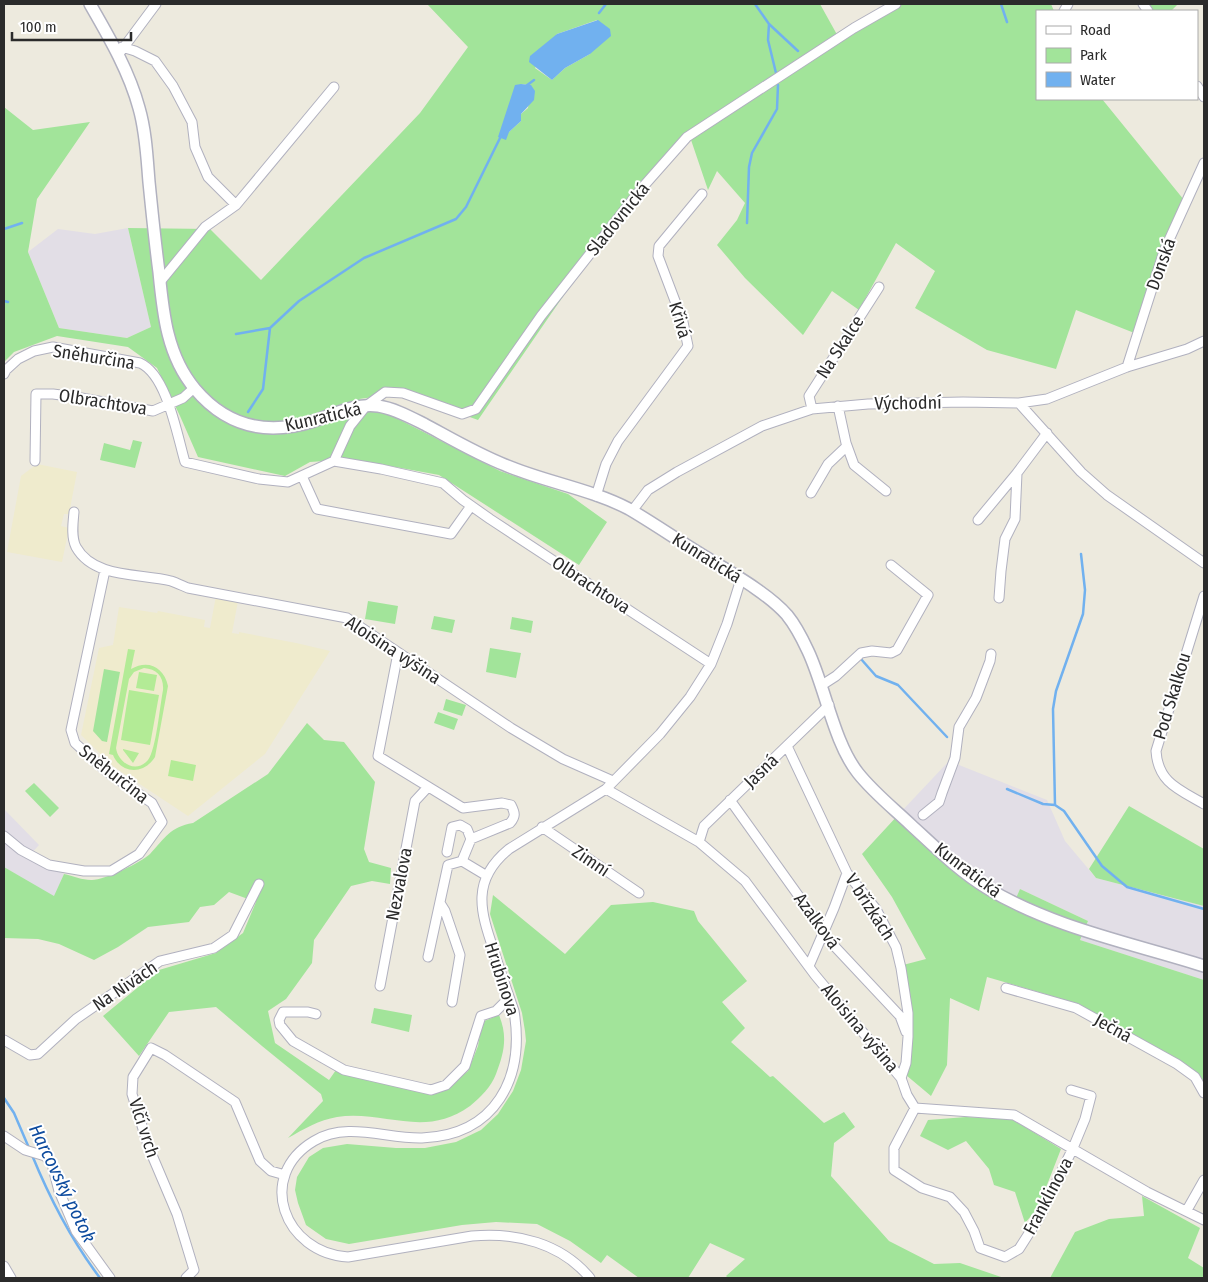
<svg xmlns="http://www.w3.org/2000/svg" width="1208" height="1282" font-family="'Fira Sans Condensed',sans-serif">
  <rect width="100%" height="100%" fill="#edeade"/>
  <path fill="#e2dee6" d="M128 228 151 327 127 338 59 328 28 252 58 229 95 234Z
    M949 761 1047 800 1065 841 1096 878 1204 906V980L1080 940 1088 921 1020 889 1014 903 983 886 899 814Z
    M4 809 39 845 28 857 64 874 54 897 4 867Z"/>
  <path fill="#efebcd" d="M37 464 77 472 69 514H64L61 526 69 528 62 562 7 552 21 476Z
    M216 596 238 601 232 633 239 634V632L296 643 330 651 265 754 188 816 114 767 81 735 99 648 113 645 119 607 157 613 158 611 205 620 204 627 210 628Z"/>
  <path fill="#a2e49a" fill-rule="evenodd" d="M427 4H820L840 40 903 4H1051L1054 11H1037V99H1102L1184 200 1163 241 1150 311 1142 336 1076 310 1056 369 987 350 915 308 935 271 896 243 859 310 832 291 803 335 745 278 717 245 737 220 745 203 717 171 708 190 689 134 630 199 478 420 403 393 359 399 500 471 568 494 607 522 579 565 439 475 352 459 310 462 285 476 198 457 180 416 157 368 128 347 57 336 14 352 4 362V107L33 130 90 122 37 199 28 252 59 328 127 338 151 327 128 228 210 229 261 280 420 113 468 47ZM597 20 590 54 565 68 552 80 535 68 557 34ZM521 84 531 85 528 108 521 114V121L509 132Z
    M1146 4H1178L1171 11H1151Z
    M133 440 142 442 135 468 100 460 104 443 130 450Z
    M368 601 398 606 395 624 365 619Z
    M434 616 455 620 452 633 431 629Z
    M512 617 533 621 531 633 510 629Z
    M490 648 521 653 516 678 486 672Z
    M104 669 120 672 107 742 102 741 93 731Z
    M446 699 466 705 462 716 443 710Z
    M438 712 458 719 454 730 434 723Z
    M307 723 324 740 344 742 375 782 364 849 369 862 391 868 390 884 372 881 351 886 314 940 312 963 286 999 268 1011 275 1043 329 1080 336 1070 345 1075 429 1094 448 1087 468 1071 478 1046 482 1022 499 1015C508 1037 504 1053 496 1074 491 1087 481 1097 470 1106 425 1139 384 1110 337 1117 319 1120 304 1129 288 1138L323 1101 321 1094 262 1046 216 1007 169 1012 139 1056 103 1016 159 970 216 953 243 933 256 902 229 892 214 905 200 907 189 922 148 927 118 947 94 960 59 944 38 939 4 938V867L54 896 64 874C73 876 82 880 91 880 103 881 142 862 150 854 165 838 170 827 193 823L268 774Z
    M34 783 59 808 50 817 25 791Z
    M1129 806 1204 849V906L1096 878 1089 869Z
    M899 814 956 866 1014 903 1020 889 1088 921 1080 940 1204 980V1087L1176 1059 1076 1003 987 977 979 1011 950 998 947 1065 931 1096 906 1075 903 965 926 959 892 897 862 854Z
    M493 895 565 954 611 905 653 902 694 911 698 921 747 981 722 1002 745 1028 731 1042 770 1077 773 1076 824 1123 844 1112 855 1127 834 1143 831 1176 889 1241 934 1264 960 1263 1004 1278H728L726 1276 745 1259 710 1243 688 1278H639L607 1255 601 1263 570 1241 537 1224 496 1222 462 1225 349 1244 326 1239 306 1225 298 1203 295 1190 297 1177 309 1157 323 1148 347 1144 396 1148H425L456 1142 481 1130 498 1114 513 1091 521 1070 526 1041 525 1031 522 1013 490 914Z
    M374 1008 412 1015 409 1032 371 1023Z
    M966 1117 1012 1119 1061 1149 1038 1208 1025 1223 1015 1192 994 1185 989 1169 966 1141 948 1150 920 1136 928 1120Z
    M1142 1196 1200 1228 1188 1258 1204 1268V1278H1050L1075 1232 1109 1219 1144 1216Z"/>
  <path fill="#b3eb96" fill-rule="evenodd" d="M128 649 135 650 131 669C148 659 164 667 168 686L155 757C144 775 121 774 113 755L109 754ZM144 668C157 669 164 677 163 690 160 705 156 750 148 760 136 774 118 763 116 748L129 679 134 672Z
    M139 672 157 675 154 691 136 688Z
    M129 690 159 695 150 745 121 740Z
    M123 749 139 753 133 763 123 750Z
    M171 760 196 765 193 781 168 776Z"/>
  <path fill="#71b1ef" d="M598 20 610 29 611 36 590 54 565 68 552 80 529 62 530 56 557 34Z
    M521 84 531 85 535 91 534 100 521 114V121L509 132 506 140 498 137 515 85Z"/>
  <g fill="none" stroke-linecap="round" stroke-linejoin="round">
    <path stroke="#71b1ef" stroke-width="2.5" d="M755 4 769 24 768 40 776 73
      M1001 4 1007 22
      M599 13 606 4
      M769 24 798 51
      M526 86 534 80
      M747 223 749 167 752 153 777 109 778 85
      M4 229 22 223
      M4 301 8 302
      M236 334 270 328
      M248 412 263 389 270 328 299 301 364 258 456 219 466 207 501 136
      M861 659 876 676 898 685 947 737
      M1007 789 1043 804 1055 805 1064 811 1102 866 1127 887 1204 909
      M1055 805 1053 709 1056 691 1083 614 1085 590 1081 554
      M4 1098 14 1113 29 1148
      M32 1155C50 1199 72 1241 100 1278"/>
    <g stroke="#b1b1bf" stroke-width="11">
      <path id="minor" d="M1143 4 1148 11
        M1064 11 1068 4
        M122 47 135 51 155 61 173 86 192 122 195 147 208 177 236 205
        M121 51 156 4
        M1197 86 1204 97
        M160 282 205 227 236 205 334 87
        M1127 367 1164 251 1204 163
        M4 374 6 370 18 359 34 351 53 347 140 363C167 375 177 435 185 462L259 479 288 482 334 461 381 469 443 483 463 500 490 519 711 664
        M1019 403 1081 472 1107 495 1204 563
        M838 406 846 443 854 465 886 491
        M812 409 809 396 879 287
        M35 461 36 394H53L76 397 153 411 183 398 194 388
        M334 461 350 426 366 406 385 392 403 393 462 414 476 409 541 316 641 189 687 137 854 28 896 4
        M302 476 317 509 451 534 471 506
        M811 493 828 464 847 446
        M596 496 606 464 618 441 688 346 683 322 658 256 659 246 702 194
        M632 511 648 490 677 472 762 426 812 409 868 404 963 402 1019 403 1047 399 1127 367 1187 349 1204 341
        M74 512C73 523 71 537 76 547 94 579 140 573 171 581 177 583 183 586 188 588L347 618 511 728 563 759 613 781
        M978 520 1017 473
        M1204 596 1156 751C1158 783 1180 790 1204 804
        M999 598 1001 571 1005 539 1015 519 1017 473 1047 433
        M398 653 378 756 463 808 502 803 511 805C515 813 516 816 510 823L471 839
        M822 685 836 676 861 653 872 651 891 653 897 650 928 595 891 565
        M787 746 847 873 876 909 896 947 901 968 908 1013V1037L906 1063 901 1078
        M606 789 699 842 745 881 815 975 901 1078 907 1095 915 1108 1014 1115 1147 1192 1204 1220
        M730 800 818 923 823 934 900 1016 906 1032
        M923 815 939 802 942 793 955 758 959 727 976 698 990 661 991 654
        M542 827 639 893
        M4 836 21 850 49 865 84 871H111L139 854 162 822 152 803 106 771 75 743 71 730 105 570
        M699 842 704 826 829 705
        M447 852 452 827 460 825 467 829 471 839 462 861
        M440 903 445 911 460 955 452 1002
        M428 957 448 865 462 861 487 876
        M809 966 834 908 847 873
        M380 986 415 801 428 787
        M1006 988 1076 1008 1177 1064 1195 1077 1204 1093
        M316 1014 308 1012H283L279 1020 280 1025 293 1041 344 1070 431 1090 446 1085 465 1066 481 1016 496 1011 509 998
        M4 1040 30 1055 38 1054 76 1019 160 961 214 948 233 935 259 884
        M915 1108 894 1148V1170L922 1188 950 1197 964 1212 974 1231 980 1248 1005 1257 1019 1249 1040 1216 1073 1148 1085 1119 1091 1096 1071 1090
        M4 1136 25 1150 45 1156 52 1164 59 1191 76 1231 110 1278
        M1187 1210 1204 1180
        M4 1266 11 1278
        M186 1278 194 1270 177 1214 149 1148 132 1094 133 1077 151 1048 165 1055 235 1102 260 1161 271 1171 285 1175
        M590 1278C561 1243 516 1232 472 1236L348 1257C284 1253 255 1176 314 1141 347 1121 386 1139 422 1138 496 1135 525 1078 514 1011 507 991 500 971 494 951 480 911 471 880 509 849L606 789 660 734 690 697 711 664 727 624 741 579"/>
    </g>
    <g stroke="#b1b1bf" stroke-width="14">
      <path id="tertiary" d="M90 4C109 37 129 71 139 108 146 132 147 158 149 182 152 212 155 242 159 272 163 313 167 356 195 389 227 427 267 436 314 421 334 414 356 403 378 406 393 408 410 417 424 424 450 438 477 454 505 465 545 482 591 489 629 509 653 523 676 539 699 553 726 570 767 592 787 615 796 626 802 638 808 651 825 687 834 743 858 773 873 792 893 808 911 825 935 847 959 871 987 888 1053 928 1132 943 1204 966"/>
    </g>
    <use href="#minor" stroke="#fff" stroke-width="9"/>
    <use href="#tertiary" stroke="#fff" stroke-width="11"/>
  </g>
  <g text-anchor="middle" stroke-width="4" stroke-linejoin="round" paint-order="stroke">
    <g font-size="18" fill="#2b2b2b" stroke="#fff">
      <text transform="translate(618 219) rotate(-51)" y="6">Sladovnická</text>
      <text transform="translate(1161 264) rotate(-70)" y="6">Donská</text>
      <text transform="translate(680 320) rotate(73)" y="6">Křivá</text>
      <text transform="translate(840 347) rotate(-57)" y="6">Na Skalce</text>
      <text transform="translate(94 357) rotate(9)" y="6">Sněhurčina</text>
      <text transform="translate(103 402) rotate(9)" y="6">Olbrachtova</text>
      <text transform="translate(908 403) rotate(-1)" y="6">Východní</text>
      <text transform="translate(323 417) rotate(-13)" y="6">Kunratická</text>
      <text transform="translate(707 558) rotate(32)" y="6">Kunratická</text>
      <text transform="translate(591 585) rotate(33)" y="6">Olbrachtova</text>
      <text transform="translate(393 650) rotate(33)" y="6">Aloisina výšina</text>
      <text transform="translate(1172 696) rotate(-73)" y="6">Pod Skalkou</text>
      <text transform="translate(761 771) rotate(-44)" y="6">Jasná</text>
      <text transform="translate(114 774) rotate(38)" y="6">Sněhurčina</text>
      <text transform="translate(591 861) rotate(34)" y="6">Zimní</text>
      <text transform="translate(968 870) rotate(37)" y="6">Kunratická</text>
      <text transform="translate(399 884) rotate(-79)" y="6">Nezvalova</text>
      <text transform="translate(870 907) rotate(57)" y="6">V břízkách</text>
      <text transform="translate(817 921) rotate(54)" y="6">Azalková</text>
      <text transform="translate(502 979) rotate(72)" y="6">Hrubínova</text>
      <text transform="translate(125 986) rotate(-34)" y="6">Na Nivách</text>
      <text transform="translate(860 1028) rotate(50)" y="6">Aloisina výšina</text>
      <text transform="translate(1113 1028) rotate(29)" y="6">Ječná</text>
      <text transform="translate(144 1128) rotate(72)" y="6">Vlčí vrch</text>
      <text transform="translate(1048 1196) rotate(-62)" y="6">Franklinova</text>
    </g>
    <g font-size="19" font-style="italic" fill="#0d4b9e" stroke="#fff">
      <text transform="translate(63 1183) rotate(64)" y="7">Harcovský potok</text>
    </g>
  </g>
  <rect width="1208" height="1282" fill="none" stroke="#2b2b2b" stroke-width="10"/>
  <rect x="1036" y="10" width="162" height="90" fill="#ffffff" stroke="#aaaaaa"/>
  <rect x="1046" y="26" width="25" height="8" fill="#ffffff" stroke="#aaaaaa"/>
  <text x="1080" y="35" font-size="15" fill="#2b2b2b">Road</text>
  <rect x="1046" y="48" width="25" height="15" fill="#a2e49a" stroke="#aaaaaa"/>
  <text x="1080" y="60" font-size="15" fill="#2b2b2b">Park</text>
  <rect x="1046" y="72" width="25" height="15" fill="#71b1ef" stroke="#aaaaaa"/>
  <text x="1080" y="85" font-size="15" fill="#2b2b2b">Water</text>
  <path d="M12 32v8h119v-8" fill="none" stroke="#2b2b2b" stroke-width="2.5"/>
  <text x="20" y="32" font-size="15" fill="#2b2b2b" stroke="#ffffff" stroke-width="4" paint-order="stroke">100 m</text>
</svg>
